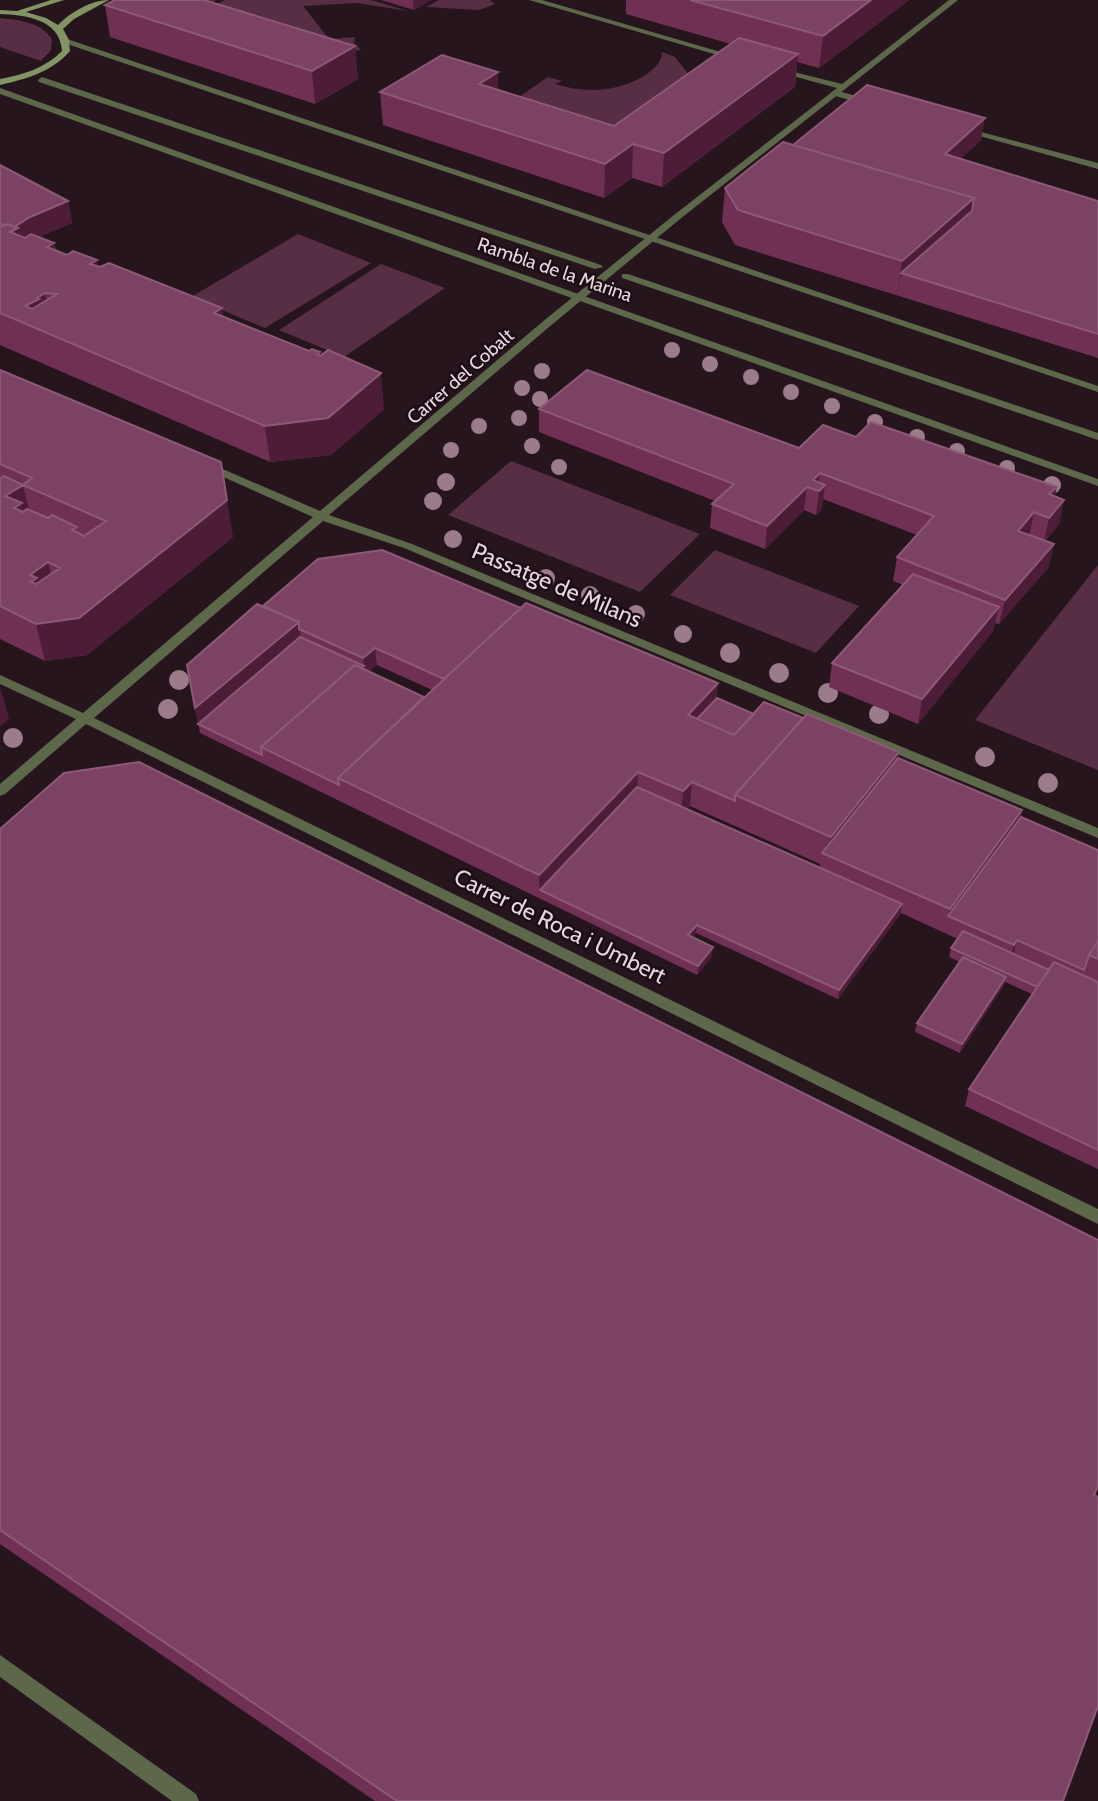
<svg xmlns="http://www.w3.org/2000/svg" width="1098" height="1801" font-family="Cabin,sans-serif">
  <rect width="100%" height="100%" fill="#27151e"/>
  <path fill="#572e44" d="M225 0H371L408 11 357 3 303 6 329 39 355 37 354 43 361 50 315 57 191 18Z
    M439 0H490L495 4 479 10 426 7Z
    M0 18C19 20 41 22 52 39L51 50 41 61 0 47Z
    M662 52 675 57 689 75 603 152 490 117 548 77 562 81 555 84C586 94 620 92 647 74 655 68 662 62 662 52Z
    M298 234 371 263 265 328 191 297Z
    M381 264 445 288 344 357 279 330Z
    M511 461 700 534 640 592 448 515Z
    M715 550 859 606 816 653 670 595Z
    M1098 565V770L975 720Z"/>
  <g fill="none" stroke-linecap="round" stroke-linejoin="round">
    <path fill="#5d684a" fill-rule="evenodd" d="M835 90 870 100 871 102 867 105 832 95 831 93Z
      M962 127 1098 163V169L962 131Z"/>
    <path fill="#5d684a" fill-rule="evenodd" d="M42 77 601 265 603 267 595 269 39 82 38 80Z
      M622 274H628L1098 433V440L622 278Z"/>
    <path fill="#5d684a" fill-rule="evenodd" d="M529 0H542L738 57 731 59Z
      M949 0H958L680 219 549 327 329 515 412 544 1098 828V838L404 548 323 521 94 718 1098 1209V1224L86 724 5 794 0 796V784L76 719 0 684V675L83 713 313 517 203 468V464H211L320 511 541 323 674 215 837 88 778 72V68L842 84Z
      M0 1655 196 1794 199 1801H172L0 1677Z"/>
    <path fill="#5d684a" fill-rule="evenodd" d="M67 39 1098 386V392L64 43V39Z
      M0 88 1098 479V486L0 94Z"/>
    <path fill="#829463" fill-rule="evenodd" d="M51 0H64L26 12 46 18 58 25C71 12 91 0 109 0L74 19 63 29 69 40 70 51C52 72 26 79 0 85V79C23 75 45 68 62 51 60 19 26 15 0 14V10L17 11Z"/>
  </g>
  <g fill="#9c7c8b">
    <circle cx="672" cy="350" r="8"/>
    <circle cx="710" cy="364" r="8"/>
    <circle cx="542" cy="371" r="8"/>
    <circle cx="751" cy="377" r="8"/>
    <circle cx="522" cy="388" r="8"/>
    <circle cx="791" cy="392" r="8"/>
    <circle cx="540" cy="399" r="8"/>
    <circle cx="832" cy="406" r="8"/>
    <circle cx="519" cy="418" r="8"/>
    <circle cx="875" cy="422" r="8"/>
    <circle cx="479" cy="426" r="8"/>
    <circle cx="917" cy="437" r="8"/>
    <circle cx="532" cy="446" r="8"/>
    <circle cx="451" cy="450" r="8"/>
    <circle cx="957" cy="451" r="8"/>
    <circle cx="559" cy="467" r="8"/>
    <circle cx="1007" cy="468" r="8"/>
    <circle cx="446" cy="482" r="9"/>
    <circle cx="1052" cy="485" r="9"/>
    <circle cx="433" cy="501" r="9"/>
    <circle cx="453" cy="539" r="9"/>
    <circle cx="546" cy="578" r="9"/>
    <circle cx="590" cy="595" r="9"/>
    <circle cx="636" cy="614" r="9"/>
    <circle cx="683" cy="634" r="9"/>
    <circle cx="730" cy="653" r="10"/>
    <circle cx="779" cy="673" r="10"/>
    <circle cx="179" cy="680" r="10"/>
    <circle cx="828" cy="693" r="10"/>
    <circle cx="168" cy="709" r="10"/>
    <circle cx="879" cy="714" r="10"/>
    <circle cx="13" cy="738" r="10"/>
    <circle cx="985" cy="757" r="10"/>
    <circle cx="1048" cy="783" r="10"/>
  </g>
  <path fill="#703054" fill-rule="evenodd" d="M216 0 212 2 358 79 315 104 110 37 105 5Z
    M381 0H431L414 10Z
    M626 0H909L819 68 797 62 795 87 662 187 632 178 604 198 383 125 380 92 498 90 614 126 731 44 626 14Z
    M981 140 960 159 1098 201V358L735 245 722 222 725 188 793 145Z
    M0 165 68 201 72 223 39 237 54 243 56 250 98 267 222 308 223 317 309 351 320 352V356L384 409 331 455 270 462 0 345Z
    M0 370 233 537 87 655 45 661 0 639Z
    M539 409 799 448 856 437 1064 500 1059 524 1045 541 1054 544 1048 568 999 624 995 623 993 631 918 724 829 687 832 663 903 585 893 581 897 557 917 535 823 499 822 509 816 515 804 510 765 549 710 528 712 504 715 501 539 432Z
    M263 606 717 698 754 714 898 758 1022 810 1021 817 1098 850V1169L965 1106 969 1089 1032 994 1005 982 1004 985 960 1053 915 1032 917 1023 960 962 949 957 951 948 958 939 901 913 838 999 696 933 693 937 712 956 697 975 200 733 187 665ZM377 665 432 690 424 697 368 672ZM690 806 820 864V868L687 809Z
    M0 829 1094 1495 1063 1801H375L0 1544Z"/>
  <path fill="#4d1d38" d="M413 0H431L414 10Z
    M871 0H909L819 68 823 36Z
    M355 46 358 79 315 104 312 71Z
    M798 54 795 87 662 187 664 153Z
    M498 72V105L479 84Z
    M985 118 981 140 942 176 945 154Z
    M633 144 632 178 604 198 605 164Z
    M974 198 968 233 901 273 897 296 902 261Z
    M68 201 72 223 35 239 22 247 7 231 30 217Z
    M54 243 61 278 47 247Z
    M97 260 103 295 90 264Z
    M45 293 52 329 44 333 25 306Z
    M222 308 226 344 214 313Z
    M381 373 384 409 331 455 270 462 265 426Z
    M820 473 818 490 813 480Z
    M23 485 32 522 27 525 5 496Z
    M825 485 822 509 816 515 819 491Z
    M807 487 804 510 765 549 767 526Z
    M1057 487 1051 511 1049 494Z
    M227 500 233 537 87 655 45 661 36 624Z
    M1064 500 1059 524 1044 541 1049 518Z
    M1034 512 1029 536 1018 531Z
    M1054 544 1048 568 999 624 1005 600Z
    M48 562 57 600 31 582 30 575Z
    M999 607 993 631 918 724 922 699Z
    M299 622 301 646 198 724 195 708Z
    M375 648 377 665 275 754 364 666 363 658Z
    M718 683 716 707 692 733 688 715Z
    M1 689 9 719 0 726V690Z
    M899 752 894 782 828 855 831 837Z
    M638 772 637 796 540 890V899L539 875Z
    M692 782 690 806 681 816 683 791Z
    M1022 810 1016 834 948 916 950 909Z
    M902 904 901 913 838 999 839 990Z
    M697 925 696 933 688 944V935Z
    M1017 940 1013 957 1009 962 1014 945Z
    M713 947 712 956 697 975 698 966Z
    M1006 977 1004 985 960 1053 962 1044Z"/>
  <path fill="#7c4263" stroke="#8d5976" stroke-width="2" fill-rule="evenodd" d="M115 0H204L355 46 312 71 105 5Z
    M690 0H871L823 36Z
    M739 38 798 54 664 153 633 144 605 164 380 92 442 55 498 72 479 84 614 126Z
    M867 85 985 118 945 154 1098 201V334L901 273 972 211 974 198 793 145Z
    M783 142 974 198 902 261 738 210 725 188Z
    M0 165 68 201 30 217 14 227 8 224 4 225 0 224Z
    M8 224 18 228 10 232 25 238 31 234 54 243 47 247 67 255 73 251 97 260 90 264 100 267 109 263 222 308 214 313 309 351 312 349 320 352 317 354 320 356 328 350 381 373 328 418 265 426 0 313V227ZM45 293 57 294 32 309 25 306 39 299 37 298Z
    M0 370 221 462 227 500 79 618 36 624 0 606V479L4 476 23 485 5 496 22 503 14 508 23 512 27 509 48 518 52 515 77 527 72 530 84 536 106 521 23 485 32 478 0 464ZM48 562 60 568 36 584 31 582 37 578 30 575Z
    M587 370 799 448 823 425 856 437 871 422 1057 487 1049 494 1064 500 1049 518 1034 512 1018 531 1054 544 1005 600 897 557 934 516 820 473 813 480 825 485 819 491 807 487 767 526 712 504 734 484 539 409Z
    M382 550 521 608 444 679 375 648 363 658 299 629V622L263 606 318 559Z
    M913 574 999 607 922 699 832 663Z
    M526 603 718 683 688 715 734 735 764 702 803 718 735 795V801L692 782 683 791 638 772 539 875 338 778Z
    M257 604 299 622 195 708 187 665Z
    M300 637 364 666 361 668 355 665 261 747 262 755 198 724Z
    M355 665 424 697 338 778 339 785 261 747Z
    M717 698 754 714 734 735 697 719Z
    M807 714 899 752 831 837 735 795Z
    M898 758 1022 810 950 909 822 853Z
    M139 762 1098 1240V1486L1094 1495 1098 1497V1706L1063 1801H397L0 1530V829L64 773Z
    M637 787 902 904 839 990 697 925 688 935 713 947 698 966 540 890Z
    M1021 817 1098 850V941L1089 955 1084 970 1017 940 1014 945 948 916Z
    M963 931 1049 970 1037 987 951 948Z
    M1098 941V959L1089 955Z
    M963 957 1006 977 962 1044 917 1023Z
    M1054 962 1098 982V1150L969 1089Z"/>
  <g text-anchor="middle" stroke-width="5" stroke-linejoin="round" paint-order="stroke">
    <g font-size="19" fill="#e5d8de" stroke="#1d0c15">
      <text transform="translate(555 269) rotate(19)" y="7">Rambla de la Marina</text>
      <text transform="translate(460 376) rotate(-41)" y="7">Carrer del Cobalt</text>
    </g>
    <g font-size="23" fill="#e5d8de" stroke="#1d0c15">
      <text transform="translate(557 585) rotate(23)" y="8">Passatge de Milans</text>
      <text transform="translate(560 926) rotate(26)" y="8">Carrer de Roca i Umbert</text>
    </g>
  </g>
</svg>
